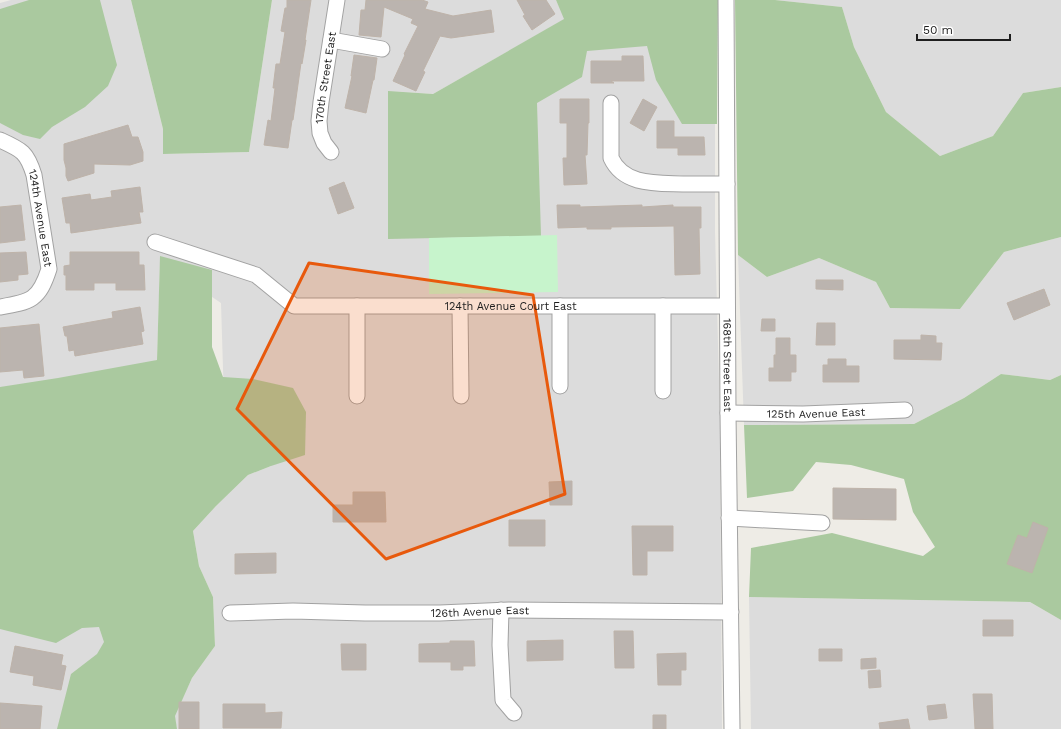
<svg xmlns="http://www.w3.org/2000/svg" width="1061" height="729" font-family="'Work Sans',sans-serif">
  <rect width="100%" height="100%" fill="#eeece6"/>
  <path fill="#dcdcdc" d="M11 0H131L163 129V154L249 152 272 0H556L565 19 433 94 388 91 537 103 538 40 715 39V232L720 418 722 729H177L174 716 192 678 215 646 213 597 199 566 193 531 216 506 248 475 271 466 225 434 221 303 160 262 157 360 0 409V3Z
    M775 0H1061V87L1023 93 993 136 940 156 886 112 854 47 842 7Z
    M1061 237V375L1050 380 1001 374 964 398 914 424 744 425 738 255 767 277 819 258 876 282 890 308 960 309 1004 252Z
    M749 597 1030 602 1061 620V729H751Z
    M101 615 120 663 80 729H0V616Z"/>
  <path fill="#aac99f" d="M29 0H100L117 65 108 86 85 107 52 127 40 139 23 135 0 123V9Z
    M131 0H272L249 152 163 154V129Z
    M556 0H718L717 124H682L656 80 647 46 587 51 582 77 537 103 541 236 388 239V91L433 94 564 19Z
    M735 0H775L842 7 854 47 886 112 940 156 993 136 1023 93 1061 87V237L1004 252 960 309 890 308 876 282 819 258 767 277 738 255Z
    M160 256 212 270V347L223 377 253 379 293 388 306 412 305 455 271 466 248 475 216 506 193 531 199 566 213 597 215 646 192 678 175 716 177 729H57L71 674 97 654 104 642 99 627 82 628 56 643 0 629V387L58 378 157 360Z
    M1001 374 1050 380 1061 375V620L1030 602 749 597 751 548 832 533 923 556 935 547 913 512 904 479 851 465 816 462 793 491 747 498 744 425 914 424 964 398Z"/>
  <path fill="#c7f4cc" d="M557 235 558 292 429 294V238Z"/>
  <path fill="#bbb4af" stroke="#beb3a9" d="M287 0H311L305 40H306L302 64 301 63 293 120H292L288 148 264 145 268 120 271 121 275 88H273L276 64H280L285 32 281 31 285 8H287Z
    M366 0H422L428 2 425 9 453 16 491 10 494 32 451 38 440 36 423 71 425 72 416 91 393 81 405 55 404 54 418 26 411 23 413 19 384 7 381 37 359 35 361 10H365Z
    M517 0H546L555 14 532 30 523 16 525 15Z
    M354 55 377 58 374 80H373L366 113 345 108 352 76H351Z
    M622 56H643L644 81H611L614 83H591V61H622Z
    M560 99H589V123H588L587 155H585L587 184 564 185 563 158H567V123H560Z
    M643 99 657 107 644 131 630 123Z
    M657 121H674V137H704L705 155H678V148H657Z
    M128 125 132 137H138L143 152V161L130 165 94 164V173L68 181 66 176V168L64 160V144Z
    M344 182 354 208 338 214 329 188Z
    M140 187 143 212H139L141 223 71 233 70 223H66L62 198 90 194 91 200 112 197 111 191Z
    M21 205 25 240 0 243V207Z
    M557 205H580V207L642 205V207L673 205V207H701V228H699L700 274 675 275 674 226 611 227V229H587V227L558 228Z
    M26 252 28 274 18 275V280L0 282V253Z
    M70 252H139V265H144L145 290H116V283H94V290H66V275H64V266L70 265Z
    M816 280H843V290L816 289Z
    M1044 289 1050 305 1014 320 1007 303Z
    M140 307 144 331 141 332 143 344 75 356 74 350 69 351 67 336H65L63 327 113 318 112 312Z
    M762 319H775V331H761Z
    M817 323H835V345H816Z
    M39 324 44 376 24 378 23 370 0 372V328Z
    M921 335 936 336V343H942L941 360 894 359V340H921Z
    M776 338H790V355H796V372H791V381H769V368H774V355H776Z
    M828 359H846V366H859V382H823V365H828Z
    M572 481V505H550L549 482Z
    M833 488 896 489V520L833 519Z
    M353 492H385L386 522H333V505H353Z
    M509 520H545V546H509Z
    M1033 522 1048 528 1032 573 1007 564 1018 535 1027 538Z
    M632 526H673V551H647V575H633Z
    M276 553V573L235 574V554Z
    M983 620H1013V636H983Z
    M614 631H633L634 668H615Z
    M563 640V660L527 661V641Z
    M450 641H474L475 666H463V670H451V662H419V644L450 643Z
    M341 644H366V670H342Z
    M15 646 63 655 61 665 66 666 61 690 33 685 34 676 10 672Z
    M819 649H842V661H819Z
    M686 653V670H681V685H658L657 654Z
    M876 658V668L861 669V659Z
    M880 670 881 687 869 688 868 671Z
    M973 694H992L993 729H975Z
    M179 702H199V729H179Z
    M0 703 42 706 40 729H0Z
    M223 704H265V713L282 712 281 728H223Z
    M945 704 947 718 929 720 927 706Z
    M653 715H666V729H653Z
    M908 719 910 729H880L879 723Z"/>
  <g fill="none" stroke-linecap="round" stroke-linejoin="round">
    <g stroke="#a2a2a2" stroke-width="17">
      <g id="minor">
        <path id="s1" d="M726 0 728 413 732 729"/>
        <path d="M331 40 382 49"/>
        <path d="M611 103V158C624 186 657 183 683 184 698 184 712 184 727 184"/>
        <path id="s2" d="M0 140C22 150 27 152 34 175L49 269C39 300 31 302 0 307"/>
        <path id="s3" d="M331 152 324 143 320 133 319 121 321 102 337 0"/>
        <path id="s4" d="M155 242 256 275 294 306H727"/>
        <path d="M357 306V396"/>
        <path d="M460 306 461 396"/>
        <path d="M560 306V386"/>
        <path d="M663 306V391"/>
        <path id="s5" d="M728 413 803 414 905 410"/>
        <path d="M729 518 822 523"/>
        <path d="M501 610 500 645 503 700 514 713"/>
        <path id="s6" d="M230 613 293 611 365 613H440L509 610 731 612"/>
      </g>
    </g>
    <use href="#minor" stroke="#fff" stroke-width="15"/>
  </g>
  <path fill="#e8590c" fill-opacity="0.2" stroke="#e8590c" stroke-width="3" stroke-linejoin="round" d="M309 263 533 295 565 494 386 559 237 409Z"/>
  <g text-anchor="middle" stroke-width="4" stroke-linejoin="round" paint-order="stroke">
    <g font-size="11" fill="#1e1e1e" stroke="#fff">
      <text dy="4" stroke="none"><textPath href="#s3" startOffset="78">170th Street East</textPath></text>
      <text dy="4" stroke="none"><textPath href="#s2" startOffset="95">124th Avenue East</textPath></text>
      <text dy="4" stroke="none"><textPath href="#s4" startOffset="372">124th Avenue Court East</textPath></text>
      <text dy="4" stroke="none"><textPath href="#s1" startOffset="365">168th Street East</textPath></text>
      <text dy="4" stroke="none"><textPath href="#s5" startOffset="88">125th Avenue East</textPath></text>
      <text dy="4" stroke="none"><textPath href="#s6" startOffset="250">126th Avenue East</textPath></text>
    </g>
  </g>
  <path d="M917 34v6h93v-6" fill="none" stroke="#1e1e1e" stroke-width="2"/>
  <text x="923" y="34" font-size="12" fill="#1e1e1e" stroke="#ffffff" stroke-width="3" paint-order="stroke">50 m</text>
</svg>
